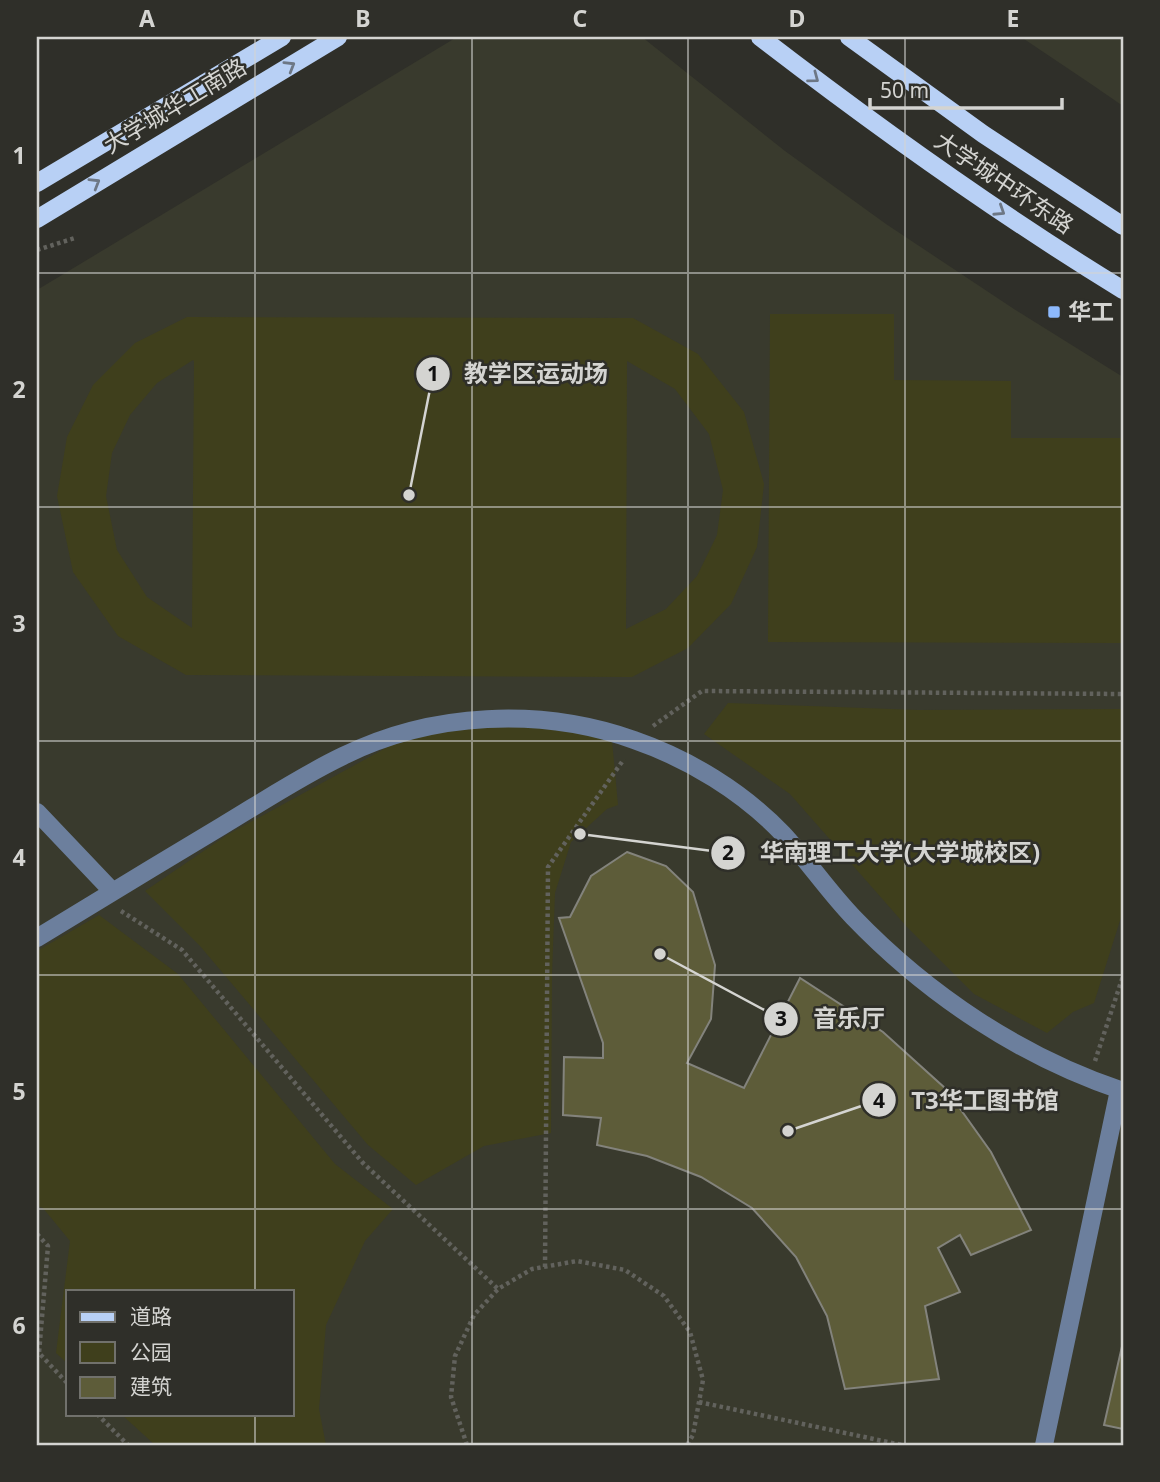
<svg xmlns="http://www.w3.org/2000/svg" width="1160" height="1482" font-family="'Noto Sans','Noto Sans SC',sans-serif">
  <rect width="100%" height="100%" fill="#2f2f29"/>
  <path fill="#393a2d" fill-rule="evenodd" d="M457 37H642L785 151 886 224 1014 309 1123 377V1445H37V290ZM68 1291H292V1414H68Z
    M1021 37H1123V106L1091 84Z"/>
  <path fill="#3f3f1c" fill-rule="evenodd" d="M770 314H894V380L1011 381V438H1123V643L768 642Z
    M187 317 633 318 698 354 744 412 764 484 757 547 731 604 688 648 632 677 186 675 118 636 73 572 57 496 67 437 93 385 135 343ZM193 360 194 361 192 628 147 597 117 550 106 496 112 453 130 415 157 383ZM627 361 675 389 709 434 723 490 717 535 697 576 666 609 626 629Z
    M728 703 918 710 1123 709V911L1094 1003 1073 1012 1047 1033 974 994 907 927 790 794 704 734Z
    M520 720 612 740 618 805 607 809 571 842 555 893 552 974 551 1133 484 1146 416 1185 368 1145 200 946 145 891 227 835 406 737Z
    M99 915 178 974 335 1164 393 1209 365 1241 326 1325 319 1409 326 1445H155L121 1414H292V1291H68V1364L56 1353 70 1241 43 1208 37 1206V951Z"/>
  <path fill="#5d5c39" stroke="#83837c" stroke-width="2" d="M627 852 666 866 693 892 715 965 711 1019 687 1063 744 1088 800 978 883 1032 946 1089 991 1152 1031 1230 971 1255 960 1235 938 1248 960 1292 925 1306 939 1379 845 1389 827 1316 796 1257 752 1208 701 1177 647 1156 597 1145 601 1118 563 1115 564 1057 603 1058V1043L559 918 570 917 591 876Z
    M1123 1342V1429L1104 1425Z"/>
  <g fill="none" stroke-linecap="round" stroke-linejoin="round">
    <path stroke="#62625d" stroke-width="4.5" stroke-dasharray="3.5 3.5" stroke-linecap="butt" d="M37 250 75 238
      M653 726 702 691 1123 694
      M121 911 182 950 363 1163 498 1289
      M1095 1061 1123 976
      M37 1234 48 1246 39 1353 68 1384
      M545 1267 548 867 624 759
      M699 1402 902 1445
      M97 1414 128 1445
      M467 1445 451 1397 455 1356 474 1315 498 1289 532 1269 577 1261 625 1270 664 1296 690 1332 703 1380 693 1435 687 1445"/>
    <path stroke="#6c7f9d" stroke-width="18" d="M37 812 113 892
      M37 938C99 900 160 863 222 826 262 802 301 776 343 756 432 712 541 707 634 740 689 759 743 792 783 834 808 861 828 891 853 917 928 995 1021 1057 1123 1091
      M1044 1445 1119 1090"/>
    <path stroke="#b8d0f5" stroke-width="18" d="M760 37C877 127 997 213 1123 290
      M849 37 983 134 1123 226
      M37 183 282 37
      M37 219 338 37"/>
  </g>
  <defs><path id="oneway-chevron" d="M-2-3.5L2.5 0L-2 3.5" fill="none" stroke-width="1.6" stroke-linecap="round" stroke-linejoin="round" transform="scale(1.75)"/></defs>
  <g stroke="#6d7785">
    <use href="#oneway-chevron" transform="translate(290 66) rotate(-31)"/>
    <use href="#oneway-chevron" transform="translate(814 78) rotate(37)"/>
    <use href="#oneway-chevron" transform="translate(95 183) rotate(-31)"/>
    <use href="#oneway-chevron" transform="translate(1000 211) rotate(33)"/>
  </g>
  <path fill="none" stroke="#d4d4d1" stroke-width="2" stroke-opacity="0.55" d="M255 37V1291M472 37V1445M688 37V1445M905 37V1445M37 273H1123M37 507H1123M37 741H1123M37 975H1123M37 1209H1123M255 1414V1445"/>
  <rect fill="#8db9fc" stroke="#2f2f29" stroke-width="2.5" x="1047" y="305" width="14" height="14" rx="3.5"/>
  <g text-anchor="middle" stroke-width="5" stroke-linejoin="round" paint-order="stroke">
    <g font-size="23" fill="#d4d4d1" stroke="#2f2f29">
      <text transform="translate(175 106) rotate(-31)" y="8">大学城华工南路</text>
      <text transform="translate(1004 183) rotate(34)" y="8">大学城中环东路</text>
    </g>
    <g font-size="23" font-weight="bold" fill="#d4d4d1" stroke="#2f2f29" text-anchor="start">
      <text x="1068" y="320">华工</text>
    </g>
  </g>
  <path fill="none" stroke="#d4d4d1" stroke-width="2.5" d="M409 495L433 374M580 834L728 853M660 954L781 1019M788 1131L879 1100"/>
  <g fill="#d4d4d1" stroke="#2f2f29" stroke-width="2.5">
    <circle cx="409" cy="495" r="7"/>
    <circle cx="580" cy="834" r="7"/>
    <circle cx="660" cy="954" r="7"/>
    <circle cx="788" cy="1131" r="7"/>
    <circle cx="433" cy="374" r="18"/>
    <circle cx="728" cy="853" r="18"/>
    <circle cx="781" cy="1019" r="18"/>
    <circle cx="879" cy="1100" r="18"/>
  </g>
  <g font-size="21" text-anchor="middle" font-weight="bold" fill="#111">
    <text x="433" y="381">1</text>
    <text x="728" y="860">2</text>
    <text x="781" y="1026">3</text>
    <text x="879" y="1108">4</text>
  </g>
  <g font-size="24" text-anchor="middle" font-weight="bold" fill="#d4d4d1" stroke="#2f2f29" stroke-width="5" stroke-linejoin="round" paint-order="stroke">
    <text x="536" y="382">教学区运动场</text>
    <text x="900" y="861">华南理工大学(大学城校区)</text>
    <text x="849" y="1027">音乐厅</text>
    <text x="985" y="1109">T3华工图书馆</text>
  </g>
  <rect width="1160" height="1482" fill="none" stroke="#2f2f29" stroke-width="77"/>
  <rect x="66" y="1290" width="228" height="126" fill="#2f2f29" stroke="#71716c" stroke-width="2"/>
  <rect x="80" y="1312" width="35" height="10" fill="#b8d0f5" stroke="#71716c" stroke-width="2"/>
  <text x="130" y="1324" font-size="21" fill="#d4d4d1">道路</text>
  <rect x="80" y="1342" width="35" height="21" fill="#3f3f1c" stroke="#71716c" stroke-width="2"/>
  <text x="130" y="1360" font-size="21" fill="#d4d4d1">公园</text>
  <rect x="80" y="1377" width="35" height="21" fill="#5d5c39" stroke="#71716c" stroke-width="2"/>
  <text x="130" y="1394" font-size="21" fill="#d4d4d1">建筑</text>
  <path d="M870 98v10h192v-10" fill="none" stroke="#d4d4d1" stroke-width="3.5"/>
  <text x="880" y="98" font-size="21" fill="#d4d4d1" stroke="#2f2f29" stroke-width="5" paint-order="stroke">50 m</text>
  <rect x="38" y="38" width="1084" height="1406" fill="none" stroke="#d4d4d1" stroke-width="2.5"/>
  <g font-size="23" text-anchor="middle" font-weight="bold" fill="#d4d4d1">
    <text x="147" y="27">A</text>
    <text x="363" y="27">B</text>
    <text x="580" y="27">C</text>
    <text x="797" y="27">D</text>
    <text x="1013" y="27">E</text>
    <text x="19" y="164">1</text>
    <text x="19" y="398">2</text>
    <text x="19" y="632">3</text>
    <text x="19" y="866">4</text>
    <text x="19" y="1100">5</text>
    <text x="19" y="1334">6</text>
  </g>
</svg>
